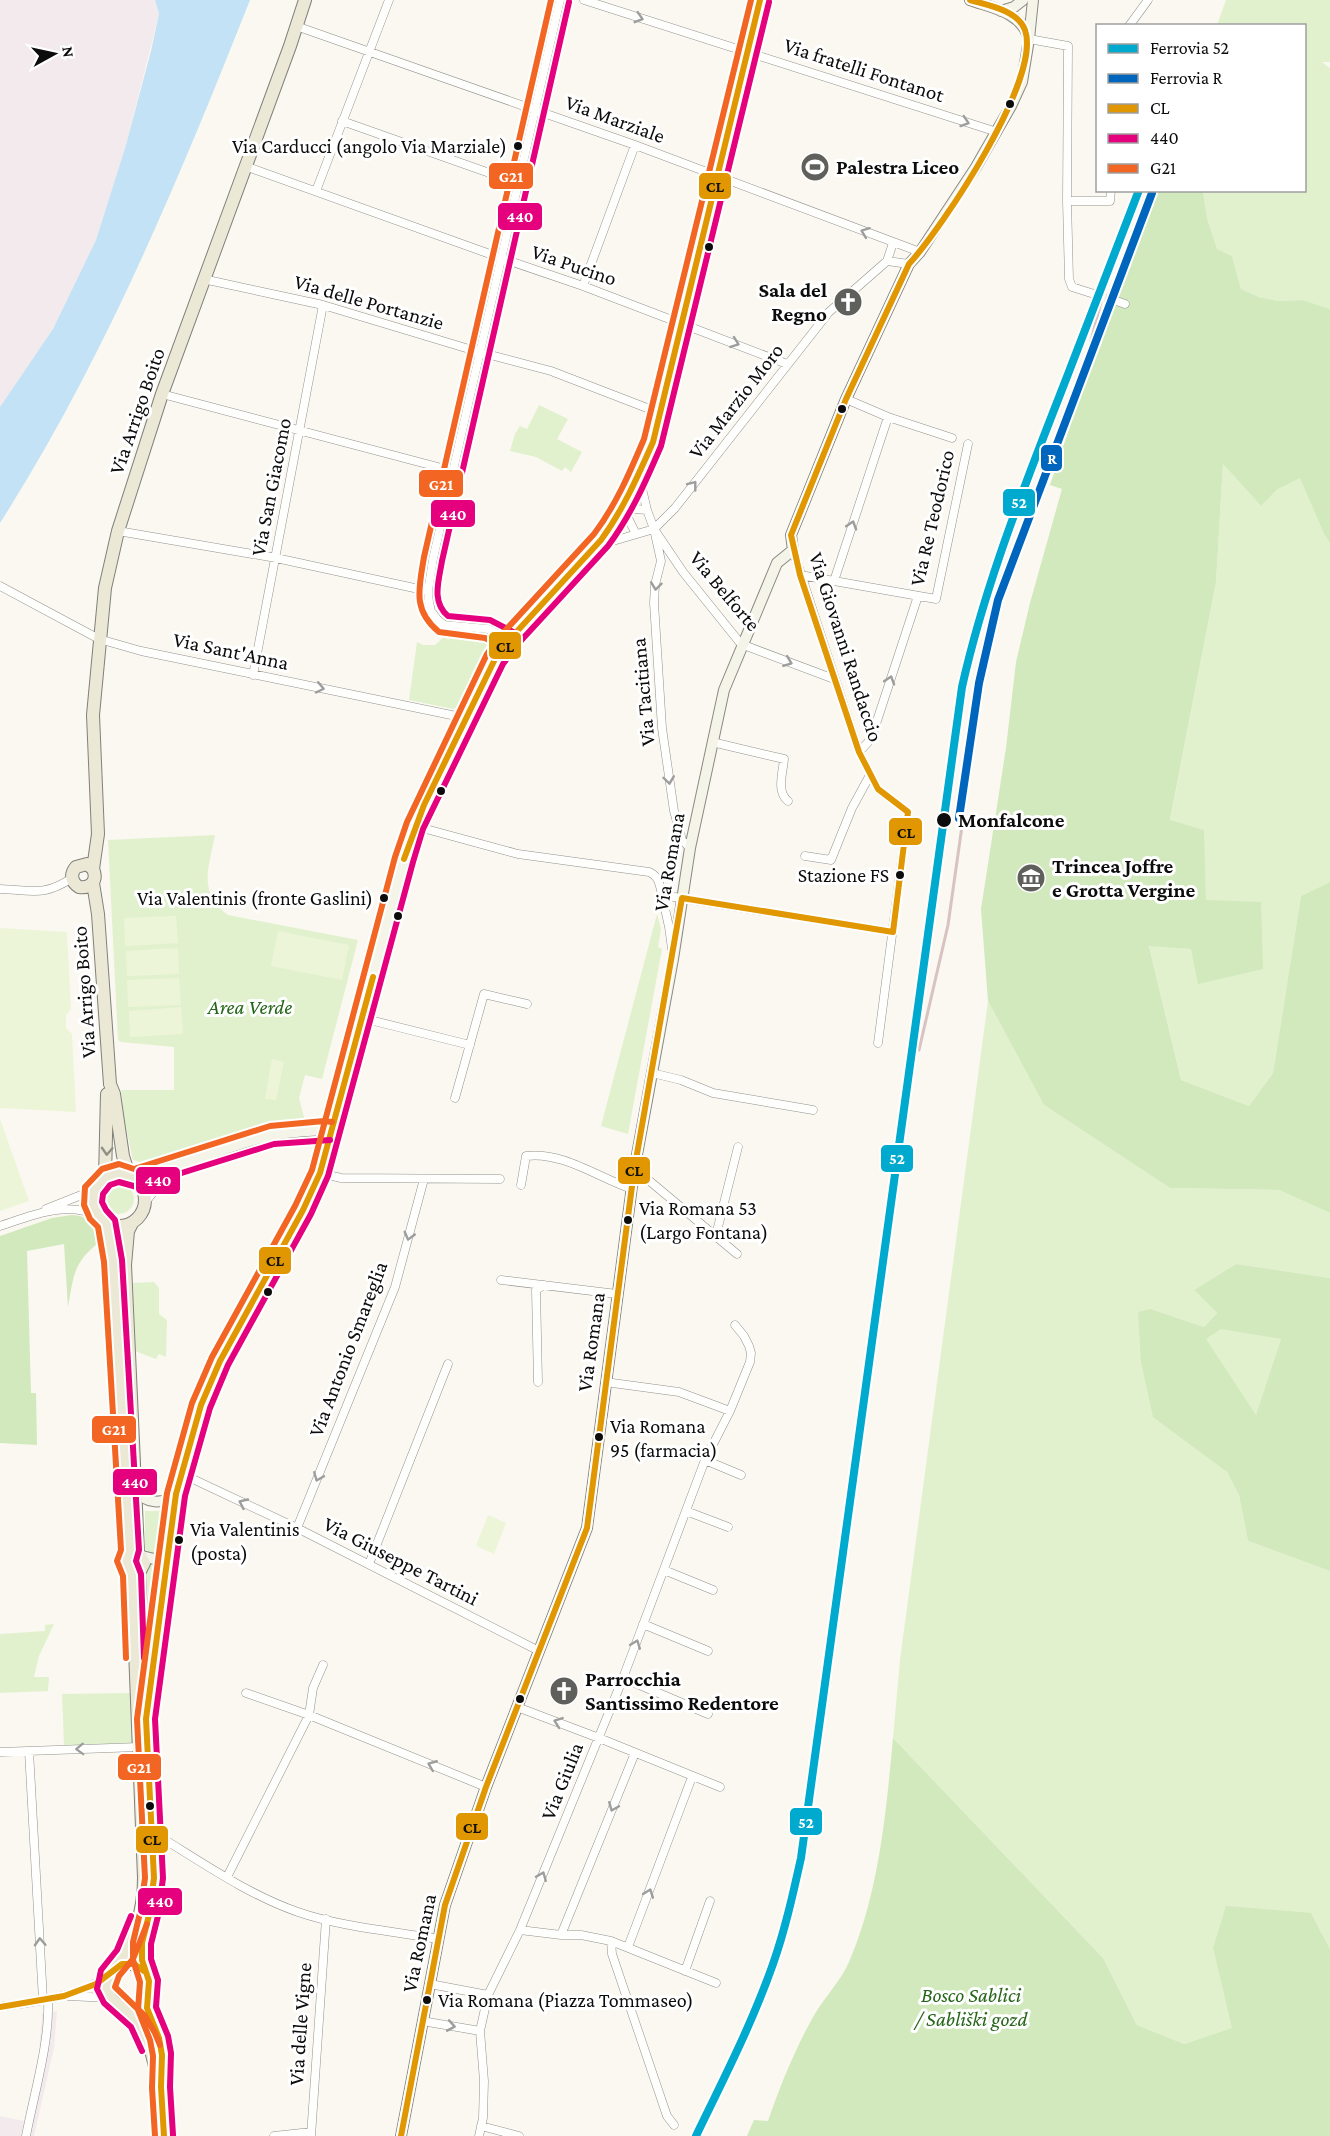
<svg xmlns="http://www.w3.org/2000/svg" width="1330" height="2136" font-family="'Crimson Pro',serif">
  <rect width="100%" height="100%" fill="#faf8f0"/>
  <path fill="#f2eaed" d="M0 0H155L159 14 126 145 96 240 53 329 0 407Z
    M57 2011 54 2048 34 2136H0V2116L24 2121 39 2053 42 2014Z"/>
  <path fill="#e1f1ce" d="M1226 0H1330V62H1322L1330 68V309L1303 300 1278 301 1259 297 1241 289 1232 256 1217 249 1207 218 1203 191 1304 190V26L1217 25Z
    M539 405 568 419 557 439 582 452 571 472 565 467 562 471 536 457 510 451 515 434 520 426 527 429Z
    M1223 464 1261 506 1278 489 1300 477 1324 534 1330 543V882L1301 896 1273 1073 1249 1106 1181 1080 1149 945 1191 949 1206 900 1203 830 1170 821 1216 582Z
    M453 635H477L491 640 461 706 453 709 409 700 417 642 423 645H435L445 636 448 640Z
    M215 835C209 868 197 892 228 915L358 940 322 1079 305 1075 299 1098 305 1121 293 1125V1119L149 1162H140L133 1160 132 1156 124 1117 121 1090H174V1047L121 1042 118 1040 108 840Z
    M657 914 661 929 658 947 662 949 628 1134 601 1126Z
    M988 1001 1044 1105 1170 1188 1279 1190 1330 1213V1278L1236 1264 1194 1290 1217 1313 1204 1327 1151 1309 1202 1452 1227 1472 1239 1495 1248 1541 1330 1571V1949L1311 1913 1213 1948 1233 2028 1184 2044 1137 2025 1103 1958 893 1738 900 1660Z
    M104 1199a15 15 0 1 1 30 0a15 15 0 1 1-30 0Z
    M154 1282 159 1288V1314L167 1320 166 1357 159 1354 156 1359 135 1351 133 1283Z
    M1222 1328 1281 1339 1256 1416 1205 1338Z
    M166 1508 162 1552 158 1554H148L145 1548V1511H158Z
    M148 1563 160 1564 152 1625 150 1626 146 1573Z
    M54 1624 39 1656 34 1677H49L48 1691 0 1693V1634L45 1631V1625Z
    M130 1693 134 1744 64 1745 62 1694Z"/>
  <path fill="#d1e9bc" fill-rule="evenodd" d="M1154 191H1203L1207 218 1217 249 1232 256 1241 289 1259 297 1278 301 1303 300 1330 309V543L1324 534 1300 478 1278 489 1261 506 1223 464 1216 582 1170 820 1204 830 1206 900 1261 902 1263 969 1198 984 1191 949 1149 946 1181 1080 1249 1106 1273 1073 1301 896 1330 882V1213L1279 1190 1170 1188 1044 1105 988 1001 981 909 1006 748 1016 662 1030 603 1062 489 1050 485 1078 403 1102 342 1109 303Z
    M72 1215C89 1216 96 1224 102 1240 73 1262 74 1274 68 1307L64 1244 27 1251 31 1393H36L37 1445 0 1443V1236L52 1218Z
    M1236 1264 1330 1278V1571L1248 1541 1239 1495 1227 1472 1153 1417 1141 1362 1138 1312 1151 1309 1204 1327 1217 1313 1194 1290ZM1221 1329 1281 1339 1256 1415 1206 1339Z
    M893 1738 1103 1958 1137 2025 1184 2044 1232 2028 1213 1948 1226 1906 1311 1913 1330 1949V2136H747L754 2120 768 2121C780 2086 797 2044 816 2012 826 1996 841 1980 849 1962 879 1893 886 1813 893 1738Z"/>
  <path fill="#ecf5d8" d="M176 916 178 943 125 946 124 918Z
    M0 928 67 932 71 1009 66 1015V1028L72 1034 76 1112 0 1108Z
    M278 931 349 945 342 980 271 966Z
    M178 948 179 974 127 976 126 951Z
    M179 978 181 1005 128 1007 127 980Z
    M181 1007 183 1034 130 1037 129 1011Z
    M272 1059 284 1062 276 1100 265 1099Z
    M0 1119 29 1201 0 1211Z
    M488 1515 506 1523 494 1554 476 1546Z"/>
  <path fill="#c3e2f6" d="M155 0H250C179 179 104 360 0 523V407L53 329 96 240 126 145 151 51 159 14Z"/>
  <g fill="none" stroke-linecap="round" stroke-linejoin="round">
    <path stroke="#d6d5ce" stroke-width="8" stroke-dasharray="8 4" stroke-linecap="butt" d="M1094 294 1111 299"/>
    <g stroke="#93928f" stroke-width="9">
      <path id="street" d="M584 0 997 132
        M296 26 635 145 920 252
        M1129 26 1148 0
        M1029 39 1068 46 1067 201 1069 279 1072 287 1094 294
        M342 121 518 183
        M245 166 501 258 583 286 787 364
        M316 191 389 0
        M1067 201H1110L1111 190
        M887 261 893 243
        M203 279 323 305 479 352 551 371 660 413
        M583 286 635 145
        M1111 299 1125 304
        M162 394 453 471
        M846 399 888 417 952 438
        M639 476 647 510 654 529 683 572 741 644 834 679
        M623 508 636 534
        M623 508 647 510
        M654 529 661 561 655 585 654 603 662 728 674 811 682 840 690 848
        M118 531 276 558 428 591
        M596 546 654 529 675 508 829 312 887 261 909 264
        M793 550 859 752 878 789 908 812 878 1043
        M800 575 936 599 968 444
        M834 581 888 417
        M0 586 99 639 141 651 466 718
        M509 640 488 629 444 625 437 619 431 611 429 602 428 591 433 559 560 0
        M253 675 323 305
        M712 742 784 759C783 772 776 792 788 801
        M859 752 871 739 918 596
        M415 826 518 854 649 872C659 876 660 886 662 895L893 932
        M805 856 831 860 852 808 870 775
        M0 889C33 890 43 897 72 878
        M662 895 669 927 672 949
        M362 1018 470 1045
        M652 1073 681 1080 713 1093 813 1110
        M455 1098 484 994 527 1004
        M634 1171 640 1173 737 1254
        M320 1173 341 1178 500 1179
        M521 1185 526 1156C562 1151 599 1178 632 1189
        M145 1203C155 1188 166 1178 180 1168
        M46 1209 94 1190
        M0 1226C33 1215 64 1201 98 1215
        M716 1235 738 1147
        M501 1280 617 1294
        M538 1382 536 1290 544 1285
        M605 1382 679 1392 730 1411
        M705 1460 741 1475
        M180 1473 297 1528 539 1651
        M686 1511 728 1527
        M297 1528 395 1287 424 1179
        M369 1564 448 1364
        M664 1570 713 1590
        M643 1624 708 1651
        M623 1678 708 1714
        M246 1693 309 1715 486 1787
        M517 1707 599 1738 720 1787
        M29 1751 43 2000
        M0 1752 139 1747
        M152 1832C199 1860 246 1894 298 1912 341 1927 393 1931 438 1939
        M227 1877 309 1715 313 1688 323 1665
        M520 1930 561 1935H581L611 1941 716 1983
        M561 1935 635 1753
        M611 1941 612 1954 667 2116 674 2125
        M628 1947 692 1777
        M685 1971 710 1901
        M430 1984 488 1995
        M68 1996 110 1998
        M0 2007C37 2001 76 1998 108 1976
        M422 2021 480 2031
        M481 2126 519 2136
        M26 2136C34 2094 50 2041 48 2000
        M274 2136 311 2132
        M311 2136 326 1919
        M479 2136 483 2118 484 2081 480 2031 488 1995 520 1930 623 1678 705 1460 730 1411 750 1362 751 1353 749 1346 744 1336 735 1325"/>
    </g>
    <g stroke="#8a8985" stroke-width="12">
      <path id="secondary" d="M970 0C992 8 1020 12 1028 36
        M1001 11 1014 7 1023 0
        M134 1178C181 1168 226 1145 273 1135 290 1132 308 1131 325 1130L331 1131
        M135 1490C147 1504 162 1505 176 1494
        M142 1556 154 1559 167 1554
        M149 1698 176 1494 201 1405 220 1361 303 1210 320 1173 404 859 415 826 495 659 509 640 601 540 612 525 631 492 653 442 760 0
        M401 2136 445 1905 486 1787 587 1528 634 1171 673 959 690 848 724 690 777 563 793 550 791 535 846 399 909 264 920 252 976 167 1011 106 1022 82 1029 39 1033 0"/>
    </g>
    <g stroke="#80807c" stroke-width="14">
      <path id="primary" d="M93 869 87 864 76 867C70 874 71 882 79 887 91 889 98 880 93 869L98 834 93 715 105 588 118 531 162 394 290 46 305 0
        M93 883 98 914 110 1084 114 1094 123 1156 129 1175
        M93 1200a26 26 0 1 1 52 0a26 26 0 1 1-52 0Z
        M105 1177 107 1094
        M106 1223 111 1241 115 1282 130 1551 126 1561 132 1574 144 1878C144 1909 135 1941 117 1966
        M132 1223 128 1231 125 1265 138 1552 144 1563 139 1573 154 1878 149 1915 142 1943V1960L149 1981 147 2008 159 2038 162 2055 161 2087 164 2136
        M144 1971C126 1955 104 1968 107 1992 116 2010 137 2013 148 1994
        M124 2007C143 2029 151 2043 156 2072"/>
    </g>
    <use href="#street" stroke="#fefefd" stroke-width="8"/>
    <use href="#secondary" stroke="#f4f4e8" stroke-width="10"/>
    <use href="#primary" stroke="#ece8d6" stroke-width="12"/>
    <path stroke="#d8c3c2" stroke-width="3" d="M919 1050 948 925 981 692 996 615 1011 564 1082 376 1101 302"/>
    <g stroke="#fff" stroke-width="10">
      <path id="bus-1" d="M404 859 424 805 495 659 509 640 601 540C623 510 638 476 653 442L760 0
        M0 2007 64 1996 96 1984 122 1964H134L144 1971
        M164 2136 161 2087 162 2055 159 2038 147 2008 149 1981 142 1960V1943L149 1915 154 1878 146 1719 176 1494 201 1405 220 1361 303 1210 320 1173 373 977
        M401 2136 445 1905 486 1787 587 1528 634 1171 682 898 893 932 908 812 878 789 859 752 800 575 791 535 846 399 909 264C943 227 1042 78 1025 30 1018 10 987 5 970 0"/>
    </g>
    <g stroke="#fff" stroke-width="10">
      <path id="bus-2" d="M513 632 490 620 448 616C431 602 439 580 442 561L569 2
        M144 1658 141 1574 136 1561 139 1550 122 1260 115 1220 106 1210 102 1202 103 1194 110 1185 119 1182 137 1187 274 1144 330 1140
        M131 1916 117 1950 101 1970 97 1989 104 2003 131 2027 142 2051
        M173 2135 170 2087 171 2053 168 2036 156 2007 158 1980 151 1959V1944L158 1916 163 1878 155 1719 185 1496 210 1408 228 1365 311 1214 328 1176 413 862 423 829 503 664 516 646 608 546C631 515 646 481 661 446L769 2"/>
    </g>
    <g stroke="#fff" stroke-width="10">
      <path id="bus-3" d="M505 648 485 638 439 632C412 610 419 588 424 557L551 0
        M126 1658 123 1576 117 1561 121 1550 104 1262 98 1227 90 1219 84 1205 85 1187 102 1169 119 1164 134 1169 270 1126 324 1121 332 1122
        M147 1924 133 1959 119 1976 115 1987 145 2016 155 2033 160 2045
        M155 2136 152 2088 153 2056 150 2040 138 2010 140 1982 133 1960V1942L140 1913 145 1878 137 1719 167 1493 192 1403 212 1357 295 1206 312 1170 395 857 407 822 487 654 502 634 594 534C616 505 630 472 644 439L751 0"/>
    </g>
    <use href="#bus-1" stroke="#e09701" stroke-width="6"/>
    <use href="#bus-2" stroke="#e5007d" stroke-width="6"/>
    <use href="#bus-3" stroke="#f26522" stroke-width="6"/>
    <g stroke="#fff" stroke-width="12">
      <path id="rail-1" d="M696 2136C723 2080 752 2024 773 1964 785 1930 793 1894 801 1858L962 687C982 598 1014 513 1047 428 1078 349 1108 270 1139 190"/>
    </g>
    <g stroke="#fff" stroke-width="12">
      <path id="rail-2" d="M959 818 979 683 998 600 1152 193"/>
    </g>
    <use href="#rail-1" stroke="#00a9ce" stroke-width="8"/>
    <use href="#rail-2" stroke="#0065bd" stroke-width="8"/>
  </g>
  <defs><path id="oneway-chevron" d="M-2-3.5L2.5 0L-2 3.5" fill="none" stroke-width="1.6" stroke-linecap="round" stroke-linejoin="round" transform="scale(1.5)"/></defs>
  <g stroke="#9d9d9d">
    <use href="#oneway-chevron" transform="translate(639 18) rotate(17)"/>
    <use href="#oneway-chevron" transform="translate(965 122) rotate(18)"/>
    <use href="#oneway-chevron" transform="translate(865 232) rotate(-159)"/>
    <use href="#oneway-chevron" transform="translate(735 343) rotate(20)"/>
    <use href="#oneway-chevron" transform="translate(693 485) rotate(-52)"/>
    <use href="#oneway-chevron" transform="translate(852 525) rotate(-72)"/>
    <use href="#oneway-chevron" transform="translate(656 586) rotate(97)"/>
    <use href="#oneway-chevron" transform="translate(788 662) rotate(21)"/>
    <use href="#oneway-chevron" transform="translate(890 680) rotate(-72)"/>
    <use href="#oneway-chevron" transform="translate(320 688) rotate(12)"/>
    <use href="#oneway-chevron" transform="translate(669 780) rotate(82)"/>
    <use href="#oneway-chevron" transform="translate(409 1236) rotate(105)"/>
    <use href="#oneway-chevron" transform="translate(318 1477) rotate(112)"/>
    <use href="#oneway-chevron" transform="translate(243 1503) rotate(-155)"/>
    <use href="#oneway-chevron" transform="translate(636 1644) rotate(-69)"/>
    <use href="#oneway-chevron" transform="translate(558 1722) rotate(-160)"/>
    <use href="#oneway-chevron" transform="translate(80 1749) rotate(178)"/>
    <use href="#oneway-chevron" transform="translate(432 1765) rotate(-158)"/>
    <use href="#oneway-chevron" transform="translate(613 1807) rotate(112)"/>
    <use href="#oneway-chevron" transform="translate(542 1876) rotate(-68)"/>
    <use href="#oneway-chevron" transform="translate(649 1893) rotate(-70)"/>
    <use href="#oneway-chevron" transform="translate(40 1942) rotate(-93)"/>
    <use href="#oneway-chevron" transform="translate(451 2026) rotate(10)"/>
  </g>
  <use stroke="#929085" href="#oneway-chevron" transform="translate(107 1151) rotate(93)"/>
  <defs>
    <g id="stadium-disc" transform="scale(1.5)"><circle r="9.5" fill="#5f5f5c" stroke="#fff"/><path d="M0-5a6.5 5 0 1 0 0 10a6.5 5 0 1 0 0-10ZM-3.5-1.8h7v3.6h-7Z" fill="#fff"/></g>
    <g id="church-disc" transform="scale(1.5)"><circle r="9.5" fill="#5f5f5c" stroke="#fff"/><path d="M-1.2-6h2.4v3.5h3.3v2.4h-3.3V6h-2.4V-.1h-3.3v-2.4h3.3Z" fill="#fff"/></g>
    <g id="museum-disc" transform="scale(1.5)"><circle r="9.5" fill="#5f5f5c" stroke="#fff"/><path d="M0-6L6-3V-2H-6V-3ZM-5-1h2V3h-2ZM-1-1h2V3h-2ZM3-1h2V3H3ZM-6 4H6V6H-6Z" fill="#fff"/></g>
  </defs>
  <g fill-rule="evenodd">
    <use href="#stadium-disc" x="815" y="167"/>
    <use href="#church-disc" x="848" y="302"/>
    <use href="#museum-disc" x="1031" y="878"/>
    <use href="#church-disc" x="564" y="1691"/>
  </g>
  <g fill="#0c0c0c" stroke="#fff" stroke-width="2">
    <circle cx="1010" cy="104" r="5"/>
    <circle cx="518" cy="146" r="5"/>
    <circle cx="709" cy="247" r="5"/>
    <circle cx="842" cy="409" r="5"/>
    <circle cx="441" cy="791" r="5"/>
    <circle cx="944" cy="820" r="8"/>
    <circle cx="900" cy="875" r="5"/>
    <circle cx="384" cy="898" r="5"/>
    <circle cx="398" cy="916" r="5"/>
    <circle cx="628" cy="1220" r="5"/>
    <circle cx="268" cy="1292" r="5"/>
    <circle cx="599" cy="1437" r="5"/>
    <circle cx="179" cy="1540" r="5"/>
    <circle cx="520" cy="1699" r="5"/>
    <circle cx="150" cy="1806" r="5"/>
    <circle cx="427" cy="2000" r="5"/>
  </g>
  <g text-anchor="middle" stroke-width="6" stroke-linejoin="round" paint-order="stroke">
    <g font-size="20" fill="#0c0c0c" stroke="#fff" text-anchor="start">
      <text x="507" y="153" text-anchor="end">Via Carducci (angolo Via Marziale)</text>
      <text x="889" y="882" text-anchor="end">Stazione FS</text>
      <text x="373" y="905" text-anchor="end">Via Valentinis (fronte Gaslini)</text>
      <text x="639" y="1215">Via Romana 53<tspan x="639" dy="24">(Largo Fontana)</tspan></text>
      <text x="610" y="1433">Via Romana<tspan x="610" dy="24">95 (farmacia)</tspan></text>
      <text x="190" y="1536">Via Valentinis<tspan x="190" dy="24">(posta)</tspan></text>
      <text x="438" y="2007">Via Romana (Piazza Tommaseo)</text>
    </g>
    <g font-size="21" fill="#0c0c0c" stroke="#fff">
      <text transform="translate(864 70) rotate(18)" y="7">Via fratelli Fontanot</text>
      <text transform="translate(615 119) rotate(20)" y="7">Via Marziale</text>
      <text transform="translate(574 265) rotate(19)" y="7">Via Pucino</text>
      <text transform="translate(369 302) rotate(16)" y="7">Via delle Portanzie</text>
      <text transform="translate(736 401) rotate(-52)" y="7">Via Marzio Moro</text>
      <text transform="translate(137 411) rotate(-71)" y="7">Via Arrigo Boito</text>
      <text transform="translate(271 487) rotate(-79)" y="7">Via San Giacomo</text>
      <text transform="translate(932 518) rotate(-77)" y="7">Via Re Teodorico</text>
      <text transform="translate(725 591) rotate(50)" y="7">Via Belforte</text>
      <text transform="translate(846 647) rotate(72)" y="7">Via Giovanni Randaccio</text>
      <text transform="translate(231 651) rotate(12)" y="7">Via Sant'Anna</text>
      <text transform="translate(643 692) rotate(-95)" y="7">Via Tacitiana</text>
      <text transform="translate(669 862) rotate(-80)" y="7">Via Romana</text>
      <text transform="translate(84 992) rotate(-94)" y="7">Via Arrigo Boito</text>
      <text transform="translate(591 1342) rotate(-82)" y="7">Via Romana</text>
      <text transform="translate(348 1349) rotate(-69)" y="7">Via Antonio Smareglia</text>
      <text transform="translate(401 1561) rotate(27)" y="7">Via Giuseppe Tartini</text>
      <text transform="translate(562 1781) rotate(-68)" y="7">Via Giulia</text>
      <text transform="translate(419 1943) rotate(-78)" y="7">Via Romana</text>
      <text transform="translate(300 2024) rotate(-86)" y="7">Via delle Vigne</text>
    </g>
    <g font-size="21" font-weight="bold" fill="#0c0c0c" stroke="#fff" text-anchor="start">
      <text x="836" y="174">Palestra Liceo</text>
      <text x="827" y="297" text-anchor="end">Sala del<tspan x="827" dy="24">Regno</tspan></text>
      <text x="1052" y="873">Trincea Joffre<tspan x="1052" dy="24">e Grotta Vergine</tspan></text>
      <text x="585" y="1686">Parrocchia<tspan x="585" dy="24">Santissimo Redentore</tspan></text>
    </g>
    <g font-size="21" font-weight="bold" fill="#0c0c0c" stroke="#fff" text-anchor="start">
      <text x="958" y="827">Monfalcone</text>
    </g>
    <g font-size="21" font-style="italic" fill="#266619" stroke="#fff">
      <text x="250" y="1014">Area Verde</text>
      <text x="971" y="2002">Bosco Sablici<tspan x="971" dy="24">/ Sabliški gozd</tspan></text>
    </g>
  </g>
  <g stroke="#fff" stroke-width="2">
    <rect x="488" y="162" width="46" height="28" rx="6" fill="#f26522"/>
    <rect x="698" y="172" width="34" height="28" rx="6" fill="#e09701"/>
    <rect x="497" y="202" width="46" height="29" rx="6" fill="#e5007d"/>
    <rect x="1040" y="444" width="23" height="28" rx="6" fill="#0065bd"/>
    <rect x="418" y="469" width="46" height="29" rx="6" fill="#f26522"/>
    <rect x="1002" y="488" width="34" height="29" rx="6" fill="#00a9ce"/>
    <rect x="430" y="499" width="46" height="29" rx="6" fill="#e5007d"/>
    <rect x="488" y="631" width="34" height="29" rx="6" fill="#e09701"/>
    <rect x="888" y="817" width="35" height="29" rx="6" fill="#e09701"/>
    <rect x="880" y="1144" width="34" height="29" rx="6" fill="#00a9ce"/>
    <rect x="617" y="1156" width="34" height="29" rx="6" fill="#e09701"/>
    <rect x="135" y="1166" width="46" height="29" rx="6" fill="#e5007d"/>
    <rect x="258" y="1246" width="34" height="29" rx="6" fill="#e09701"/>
    <rect x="91" y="1415" width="46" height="29" rx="6" fill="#f26522"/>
    <rect x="112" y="1468" width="46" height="28" rx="6" fill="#e5007d"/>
    <rect x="117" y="1753" width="45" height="28" rx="6" fill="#f26522"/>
    <rect x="789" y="1807" width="34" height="29" rx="6" fill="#00a9ce"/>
    <rect x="455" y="1812" width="34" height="29" rx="6" fill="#e09701"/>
    <rect x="135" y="1825" width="34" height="29" rx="6" fill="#e09701"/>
    <rect x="137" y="1887" width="46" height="29" rx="6" fill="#e5007d"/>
  </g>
  <g font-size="16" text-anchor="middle" font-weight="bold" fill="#fff">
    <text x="511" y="182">G21</text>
    <text x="520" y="222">440</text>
    <text x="1052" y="464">R</text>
    <text x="441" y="490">G21</text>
    <text x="1019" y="508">52</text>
    <text x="453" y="520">440</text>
    <text x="897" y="1164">52</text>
    <text x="158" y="1186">440</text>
    <text x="114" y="1435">G21</text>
    <text x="135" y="1488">440</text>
    <text x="139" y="1773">G21</text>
    <text x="806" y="1828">52</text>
    <text x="160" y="1907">440</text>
  </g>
  <g font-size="16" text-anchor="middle" font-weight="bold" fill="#111">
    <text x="715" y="192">CL</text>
    <text x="505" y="652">CL</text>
    <text x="906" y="838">CL</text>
    <text x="634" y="1176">CL</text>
    <text x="275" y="1266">CL</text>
    <text x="472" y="1833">CL</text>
    <text x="152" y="1845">CL</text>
  </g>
  <rect x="1096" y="24" width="210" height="168" fill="#ffffff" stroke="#9e9e9e" stroke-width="1.5"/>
  <rect x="1108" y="44" width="30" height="9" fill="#00a9ce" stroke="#9e9e9e" stroke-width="1.5"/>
  <text x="1150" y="54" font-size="18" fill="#0c0c0c">Ferrovia 52</text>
  <rect x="1108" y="74" width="30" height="9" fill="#0065bd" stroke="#9e9e9e" stroke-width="1.5"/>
  <text x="1150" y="84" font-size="18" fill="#0c0c0c">Ferrovia R</text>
  <rect x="1108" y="104" width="30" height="9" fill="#e09701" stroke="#9e9e9e" stroke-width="1.5"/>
  <text x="1150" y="114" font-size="18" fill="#0c0c0c">CL</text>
  <rect x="1108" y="134" width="30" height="9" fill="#e5007d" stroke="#9e9e9e" stroke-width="1.5"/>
  <text x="1150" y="144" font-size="18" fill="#0c0c0c">440</text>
  <rect x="1108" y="164" width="30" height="9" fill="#f26522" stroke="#9e9e9e" stroke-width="1.5"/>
  <text x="1150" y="174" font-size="18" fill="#0c0c0c">G21</text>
  <g transform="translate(54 54) rotate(82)" stroke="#ffffff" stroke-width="4.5" paint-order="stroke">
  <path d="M0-4.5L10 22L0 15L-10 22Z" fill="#0c0c0c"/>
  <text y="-9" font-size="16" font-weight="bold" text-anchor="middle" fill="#0c0c0c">N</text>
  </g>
</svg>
